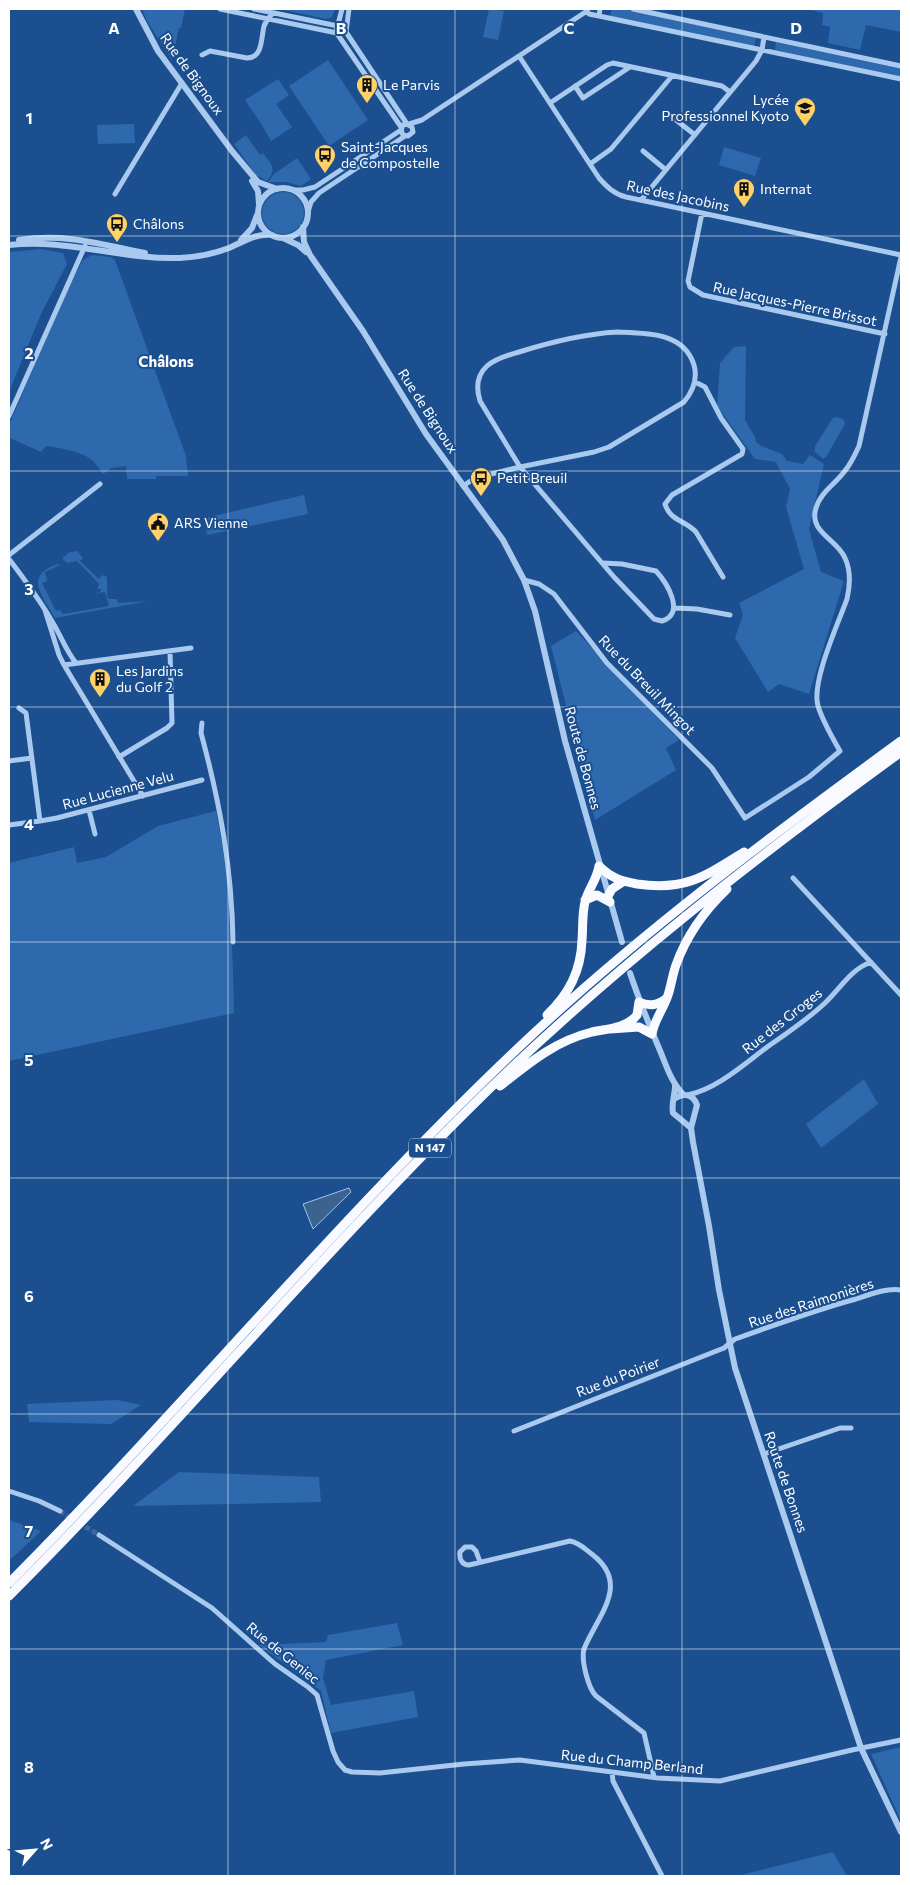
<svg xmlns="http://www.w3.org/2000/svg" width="910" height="1885" font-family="Commissioner,sans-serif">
  <rect width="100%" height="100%" fill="#1b4f8f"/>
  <path fill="#2e69ad" d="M142 9H185L181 28H179L172 60 147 21Z
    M280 9H335L332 17 326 19Z
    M489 9 504 11 498 40 483 37Z
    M612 9H622L756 37 754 46 610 16Z
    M807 9H901V32L866 25 860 50 828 43 830 27 822 25 823 13Z
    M776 42 901 68V77L775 50Z
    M328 60 368 120 329 146 289 86Z
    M278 79 289 95 276 104 292 127 271 141 260 122 245 100Z
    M134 124 135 143 98 144 97 125Z
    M246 135 260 155 263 153C272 165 277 168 267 181L256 175 234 144Z
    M724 147 761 158 755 176 719 165Z
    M297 158 311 179 301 186 286 182H268L274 174Z
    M262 213a21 21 0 1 1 42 0a21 21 0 1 1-42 0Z
    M41 249 63 253 67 264 41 314 9 392V252Z
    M92 255 111 257 115 260 186 456 188 476H156V479H127L126 466 112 468 103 474C100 470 97 465 93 461 82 451 60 448 46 446L41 452 10 438 9 439V425L67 290 83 260Z
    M746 346 745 420 755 437 756 442 761 446 782 454 787 461 803 464 810 455 824 464 809 529 821 572 844 581 809 694 779 684 768 692 735 638 743 614 739 603 804 569 786 507 790 489 776 462 755 459 717 406 720 363 734 347Z
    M837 417 844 420 845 424 826 457 823 459 815 452V446L833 418Z
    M304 495 308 514 207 535 205 518Z
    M77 551 83 558 80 561 99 579 102 575 107 577V596L109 599H117L118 603 149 601 55 618C42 595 23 576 58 564L63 567 60 565 45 572 47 581 42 583 56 611 60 610 63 614 109 606 105 592 98 593V597L97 593 101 591V589H97L99 584 77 561 67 563 62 558 70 552Z
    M576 631 679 740 666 748 676 770 595 820 551 646Z
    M216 811C230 878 233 946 234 1013L9 1061V863L74 847 77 863 106 857 158 826Z
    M864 1079 878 1104 821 1148 806 1124Z
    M117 1400 141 1405 111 1424 29 1422 27 1404Z
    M179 1472 319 1477 321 1502 133 1506Z
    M9 1520 41 1531 9 1561Z
    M397 1623 403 1645 326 1660 323 1678 331 1705 414 1691 418 1717 331 1733 321 1691 259 1645 326 1642 328 1635Z
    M901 1747V1821L871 1754Z
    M833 1852 847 1876H737Z"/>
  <path fill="#3c6290" stroke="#9cc4f0" d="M349 1188 351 1192 313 1229 303 1204Z"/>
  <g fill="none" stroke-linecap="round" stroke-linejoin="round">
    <path stroke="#3d69a0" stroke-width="5" stroke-dasharray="5 2.5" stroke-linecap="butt" d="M60 1511 72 1519
      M79 1523 99 1535"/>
    <path stroke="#a9c9ee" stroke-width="5" d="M220 9 337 33
      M254 9 338 26
      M342 9 336 32 401 127
      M349 9 346 32 407 124 412 127 413 132 408 136 403 135 401 130 403 125 407 124
      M586 9 589 14 599 16 600 9
      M633 9 901 66
      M599 16 901 79
      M202 55 210 51 247 58C263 58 261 38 264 26 266 21 269 17 273 13
      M519 56 599 178C607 187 614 194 626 197L901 255
      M575 86 583 98 630 67
      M550 103 607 65 613 63 722 86 730 92
      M671 116 695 135
      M409 124 422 120 587 11
      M643 151 666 170
      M590 164 611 149 672 76
      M293 190H303L315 187 401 130
      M115 194 182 83
      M641 200 756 61 762 50 764 37
      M308 212 311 202 319 193 405 136
      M702 213 688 281 690 287 703 295 885 334
      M617 332C647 333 684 332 694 365 698 379 693 391 684 402L609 447 594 452 520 467 480 401C476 388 476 376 487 366 496 358 509 355 519 352 551 342 583 334 617 332Z
      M695 382 705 387 721 418 743 449 742 454 672 495 665 504C670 521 685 520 696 532L723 577
      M9 416 85 246
      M463 486 475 478 520 467 614 577 654 619 662 621C686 614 667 583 656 571L622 564 603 563
      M9 555 100 484
      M9 559C25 580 40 600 53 623 61 636 66 651 76 663
      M524 580 539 584 554 594 607 663 712 768 745 818 809 777 840 751C832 737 823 722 818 706 811 682 838 624 847 599 850 586 851 571 845 558 837 539 808 532 816 508 820 493 835 484 844 472 851 464 855 455 859 446L901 257
      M675 608 697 609 730 615
      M45 610 59 655 64 665 143 796
      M64 665 191 648
      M202 723 201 733C220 803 232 869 233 942
      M119 757 167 728 172 723 170 651
      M9 761 32 758
      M89 810 95 834
      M40 821 57 818 202 780
      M9 825 40 821 26 713 19 708
      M793 878 901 995
      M688 1095C719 1088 745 1063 770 1045 789 1032 808 1019 825 1003 841 988 850 970 871 962
      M514 1431 724 1348 735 1339C775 1325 815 1310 856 1299 871 1294 886 1288 901 1290
      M764 1454 840 1428H851
      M9 1491 39 1501 60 1511
      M99 1535 212 1608 275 1664 308 1687 317 1695 333 1751 338 1762 345 1770 352 1772 380 1773 464 1764 520 1760 658 1778 720 1781 852 1750 901 1740
      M480 1562 476 1551 472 1547H465L460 1552C459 1559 462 1565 469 1565L570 1541C580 1543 585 1549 593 1555 631 1585 597 1616 584 1649 581 1660 588 1688 596 1696L644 1733 654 1777
      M612 1772 613 1781 662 1876"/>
    <path stroke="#a9c9ee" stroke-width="6" d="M136 9 158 51 232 151 258 182 277 189
      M252 181 258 191 259 204
      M258 213a25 25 0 1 1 50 0a25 25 0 1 1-50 0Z
      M303 227 304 242 310 255 363 331 426 434 503 540 524 580 535 611 565 741 622 942
      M283 238 298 245 306 252
      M19 240C65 233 100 244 145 253
      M241 240 252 228 257 215
      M9 245C66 238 122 260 180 258 197 257 213 254 229 248 243 242 256 233 272 235
      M630 973C639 1000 650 1027 661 1053 667 1068 672 1083 683 1094
      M675 1086C675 1095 671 1104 673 1113L691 1128
      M674 1099C684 1092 693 1094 697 1105L691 1128 693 1142 709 1226 719 1290 735 1368 861 1748 901 1832"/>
    <path stroke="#f8faff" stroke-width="9" d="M599 866C611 878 621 881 637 884 685 891 704 877 744 852
      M608 896 612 889 624 881
      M585 900 597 895 610 902
      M547 1015C569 994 581 971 582 940 583 928 582 914 585 902 588 889 597 880 599 866
      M610 1029 639 1027 652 1034C654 1021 662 1011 667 998 671 988 672 976 676 965 686 937 705 910 727 889
      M500 1086C529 1063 555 1041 592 1032 607 1029 627 1028 637 1015L639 1002C650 1007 658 1005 667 998
      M9 1583C182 1409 338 1219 516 1050 635 937 768 838 901 741
      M9 1596C171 1434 317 1258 481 1097 611 970 754 859 901 752"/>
  </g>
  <path fill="none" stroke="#fff" stroke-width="1" stroke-opacity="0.55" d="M228 9V1876M455 9V1876M682 9V1876M9 236H901M9 471H901M9 707H901M9 942H901M9 1178H901M9 1414H901M9 1649H901"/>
  <defs>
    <g id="building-pin" transform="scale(1.125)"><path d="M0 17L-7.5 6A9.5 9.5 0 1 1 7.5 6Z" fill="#ffd166" stroke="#1b4f8f"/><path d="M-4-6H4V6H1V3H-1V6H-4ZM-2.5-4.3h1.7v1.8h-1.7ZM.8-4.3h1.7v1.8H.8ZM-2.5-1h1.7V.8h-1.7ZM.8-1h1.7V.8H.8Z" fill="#111"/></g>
    <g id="school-pin" transform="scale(1.125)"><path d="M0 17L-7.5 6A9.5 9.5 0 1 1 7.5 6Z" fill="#ffd166" stroke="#1b4f8f"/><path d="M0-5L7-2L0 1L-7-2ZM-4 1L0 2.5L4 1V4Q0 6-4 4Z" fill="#111"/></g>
    <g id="bus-pin" transform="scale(1.125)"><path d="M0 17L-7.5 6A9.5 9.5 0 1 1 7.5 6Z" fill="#ffd166" stroke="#1b4f8f"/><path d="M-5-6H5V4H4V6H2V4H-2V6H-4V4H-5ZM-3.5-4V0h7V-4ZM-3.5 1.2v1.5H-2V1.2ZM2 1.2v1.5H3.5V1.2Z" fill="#111"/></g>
    <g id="civic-pin" transform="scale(1.125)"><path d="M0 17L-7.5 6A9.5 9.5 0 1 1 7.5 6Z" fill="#ffd166" stroke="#1b4f8f"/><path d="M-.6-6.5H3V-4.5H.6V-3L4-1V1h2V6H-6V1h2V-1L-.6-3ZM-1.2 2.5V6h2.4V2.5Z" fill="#111"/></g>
  </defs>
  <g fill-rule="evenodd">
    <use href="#building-pin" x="367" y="85"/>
    <use href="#school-pin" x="805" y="108"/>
    <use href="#bus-pin" x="325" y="155"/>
    <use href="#building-pin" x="744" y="189"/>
    <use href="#bus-pin" x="117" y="224"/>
    <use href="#bus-pin" x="481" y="478"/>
    <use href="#civic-pin" x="158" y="523"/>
    <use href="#building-pin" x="100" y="679"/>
  </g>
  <g text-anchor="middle" stroke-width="4" stroke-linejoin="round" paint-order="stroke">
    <rect fill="#1b4f8f" stroke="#bbcadd" stroke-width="1" x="409" y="1138.5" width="42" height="19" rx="4"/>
    <g font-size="12" font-weight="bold" fill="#fff">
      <text x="430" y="1152">N 147</text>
    </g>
    <g font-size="14" fill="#fff" stroke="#1b4f8f">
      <text transform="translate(192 74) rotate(54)" y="5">Rue de Bignoux</text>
      <text transform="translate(678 196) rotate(12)" y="5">Rue des Jacobins</text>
      <text transform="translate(795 304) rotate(12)" y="5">Rue Jacques-Pierre Brissot</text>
      <text transform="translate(428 411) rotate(57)" y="5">Rue de Bignoux</text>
      <text transform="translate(647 685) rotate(46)" y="5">Rue du Breuil Mingot</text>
      <text transform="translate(583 758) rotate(75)" y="5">Route de Bonnes</text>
      <text transform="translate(118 790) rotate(-15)" y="5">Rue Lucienne Velu</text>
      <text transform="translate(782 1021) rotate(-38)" y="5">Rue des Groges</text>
      <text transform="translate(811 1303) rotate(-18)" y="5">Rue des Raimonières</text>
      <text transform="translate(618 1377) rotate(-21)" y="5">Rue du Poirier</text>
      <text transform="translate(786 1482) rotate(71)" y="5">Route de Bonnes</text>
      <text transform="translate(283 1653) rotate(39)" y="5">Rue de Geniec</text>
      <text transform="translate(632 1762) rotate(6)" y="5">Rue du Champ Berland</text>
    </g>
    <g font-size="14" fill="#fff" stroke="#1b4f8f" text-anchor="start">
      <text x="383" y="90">Le Parvis</text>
      <text x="789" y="105" text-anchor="end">Lycée<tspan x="789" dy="16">Professionnel Kyoto</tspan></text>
      <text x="341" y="152">Saint-Jacques<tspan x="341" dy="16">de Compostelle</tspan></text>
      <text x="760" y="194">Internat</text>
      <text x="133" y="229">Châlons</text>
      <text x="497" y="483">Petit Breuil</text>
      <text x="174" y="528">ARS Vienne</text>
      <text x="116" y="676">Les Jardins<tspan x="116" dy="16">du Golf 2</tspan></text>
    </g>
    <g font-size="15" font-weight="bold" fill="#fff" stroke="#1b4f8f">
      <text x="166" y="367">Châlons</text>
    </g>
  </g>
  <g font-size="16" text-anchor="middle" font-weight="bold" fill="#fff" stroke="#1b4f8f" stroke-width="4" stroke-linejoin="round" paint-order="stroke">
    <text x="114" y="34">A</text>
    <text x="341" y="34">B</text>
    <text x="569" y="34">C</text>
    <text x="796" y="34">D</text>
    <text x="29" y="124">1</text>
    <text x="29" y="359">2</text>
    <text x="29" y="595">3</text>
    <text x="29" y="830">4</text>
    <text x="29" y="1066">5</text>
    <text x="29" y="1302">6</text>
    <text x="29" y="1537">7</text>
    <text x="29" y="1773">8</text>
  </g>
  <rect width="910" height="1885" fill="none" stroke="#ffffff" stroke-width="20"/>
  <g transform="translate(35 1850) rotate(63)" stroke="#1b4f8f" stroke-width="4" paint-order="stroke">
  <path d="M0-4L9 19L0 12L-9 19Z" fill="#ffffff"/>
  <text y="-8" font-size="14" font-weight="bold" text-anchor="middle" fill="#ffffff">N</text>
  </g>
</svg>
